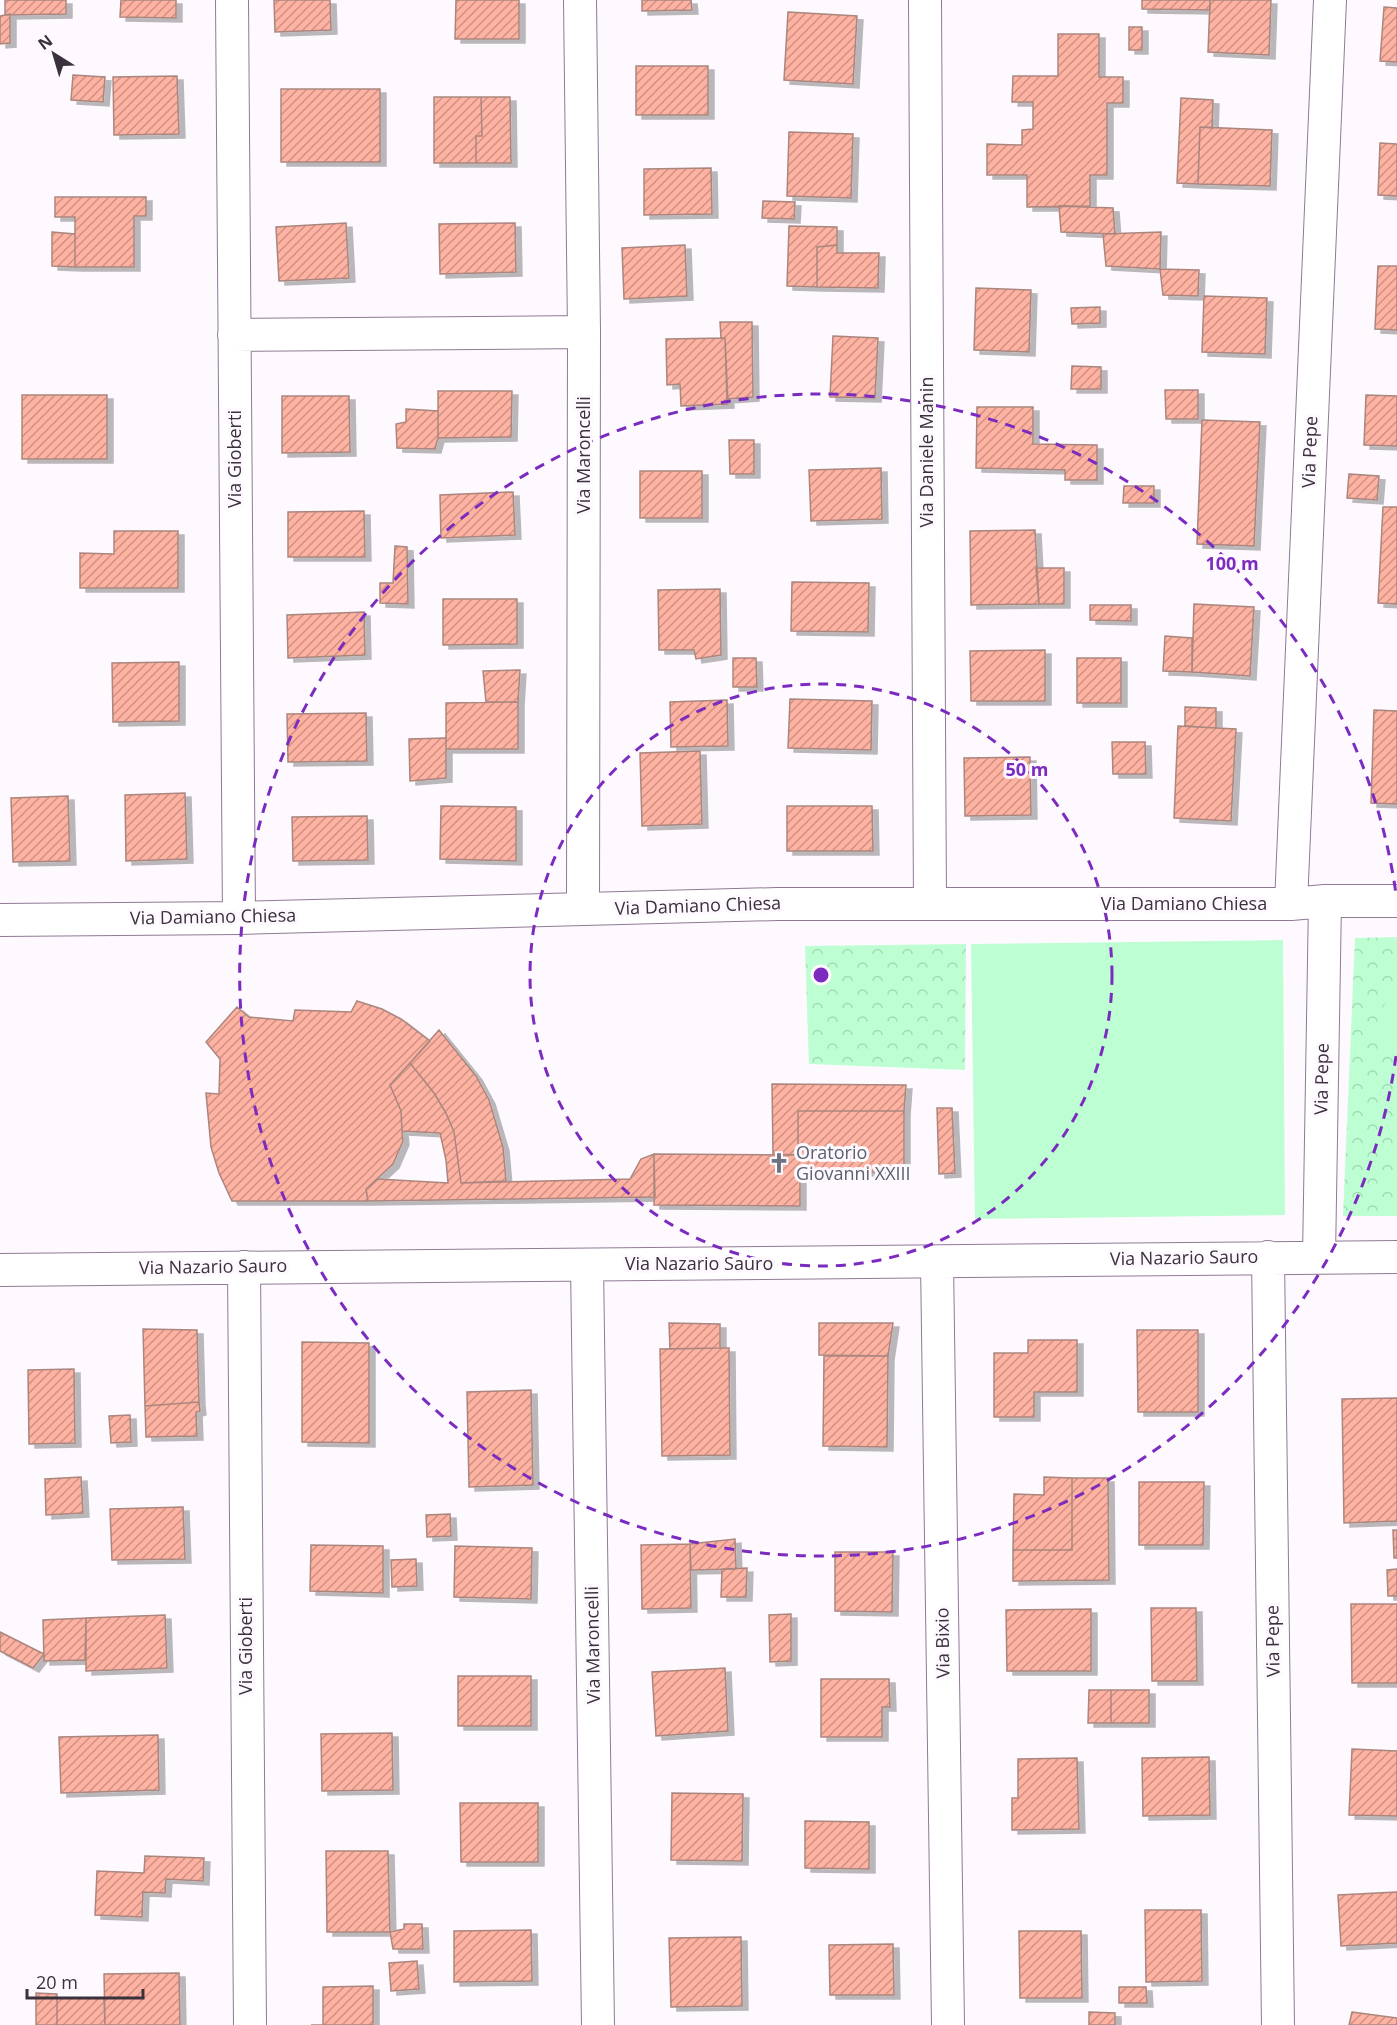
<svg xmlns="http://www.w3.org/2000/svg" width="1397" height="2025" font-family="'Open Sans',sans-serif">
  <defs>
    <pattern id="forest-crowns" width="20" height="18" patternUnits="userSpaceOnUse" patternTransform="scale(1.5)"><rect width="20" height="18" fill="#bdfed2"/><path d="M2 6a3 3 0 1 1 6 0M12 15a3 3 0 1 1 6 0" fill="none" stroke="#a3dab5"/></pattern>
    <pattern id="building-hatch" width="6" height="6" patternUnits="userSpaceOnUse" patternTransform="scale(1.5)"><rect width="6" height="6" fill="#feb2a1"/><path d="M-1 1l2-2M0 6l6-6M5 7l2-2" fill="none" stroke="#cf9184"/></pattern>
    <filter id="shadow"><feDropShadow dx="6" dy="4" stdDeviation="0" flood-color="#0004"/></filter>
  </defs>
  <rect width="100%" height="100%" fill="#fef9ff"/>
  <path fill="url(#forest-crowns)" d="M1397 937V1216H1343L1355 938Z
    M966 944 965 1070 809 1064 805 946Z"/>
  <path fill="#bdfed2" d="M1283 940 1285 1215 975 1219 971 944Z
    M1397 994V1061C1373 1050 1372 1004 1397 994Z"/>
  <path fill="url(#building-hatch)" stroke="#aa867f" stroke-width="1.5" filter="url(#shadow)" d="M5 0H66V14L5 15Z
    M121 0H176V18L120 17Z
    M274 0H330L331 30 275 32Z
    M456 0H519V39H455Z
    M642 0H691L692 10 642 11Z
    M1142 0H1210V10L1142 9Z
    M1210 0H1271L1269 55 1208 52Z
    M1384 7 1397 8V62L1380 61Z
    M788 12 857 16 853 84 784 80Z
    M10 14V43L0 44V16Z
    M1129 27H1142V50H1129Z
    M1058 34H1099V77H1123V103H1107V175H1090V206L1027 207V175H987V144L1022 145V130L1033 129V102H1012L1013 76H1058Z
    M636 66H708V115H636Z
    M73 75 105 77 103 102 71 100Z
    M177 76 179 134 114 135 113 77Z
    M281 89H380V162H281Z
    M434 97H481L482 136H476V163H434Z
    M481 97H510L511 163H476V136H482Z
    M1181 98 1213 100 1212 128 1200 127 1198 184 1177 183Z
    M1200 127 1272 130 1270 186 1198 184Z
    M789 132 853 134 851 198 787 196Z
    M1380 143 1397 144V196L1378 195Z
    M711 168 712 214 644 215V169Z
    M55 197H146V216H134V267H75V217H55Z
    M763 201 795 202 794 219 762 218Z
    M1059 206 1113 208 1115 234 1061 232Z
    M346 223 349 278 279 281 276 227Z
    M515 223 516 272 440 274 439 224Z
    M789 226 837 227V245L817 247V287L787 286Z
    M52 232 75 234V267L52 266Z
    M1161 232 1160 269 1106 266 1103 234Z
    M685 245 687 296 624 299 622 248Z
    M837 245V253H879L878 288 817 287V247Z
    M1378 266H1397V330L1375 329Z
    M1160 269 1199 270 1198 296 1163 295Z
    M976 288 1031 290 1029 352 974 350Z
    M1204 296 1267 298 1265 354 1202 352Z
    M1100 307V323L1072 324 1071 308Z
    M720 322H752L753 397 727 399 725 338H721Z
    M833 336 878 338 875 398 830 397Z
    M725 338 728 404 681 406 680 384 667 385 666 339Z
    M1072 366 1101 367V389H1071Z
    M1165 390H1198V419H1166Z
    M438 391H512L511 437 438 438Z
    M22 395H107V459H22Z
    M1366 395 1397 396V446L1364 445Z
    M282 396H349L350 452 282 453Z
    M977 407H1033V444L1097 445V480H1065V470L976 468Z
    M406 409 438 411V438L435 449 397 448 396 424 406 422Z
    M1202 420 1260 422 1254 546 1197 544Z
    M729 440H754V474H730Z
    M881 468 882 519 811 521 809 470Z
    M640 471H702V518H640Z
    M1349 474 1379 476 1377 500 1347 498Z
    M1124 486H1154V503H1123Z
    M513 492 515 535 441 538 440 495Z
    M1383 507H1397V604L1378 603Z
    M364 511 365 557H288V512Z
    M1035 530 1039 604 971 605 970 531Z
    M114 531H178V588H80V553L114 554Z
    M395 546 407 547 408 604 380 603V583H393Z
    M1036 568H1064V604H1039Z
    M792 582 869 583 868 632 791 631Z
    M720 589 721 655 696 659 694 650H659L658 590Z
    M443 599H517V644L443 645Z
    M1194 604 1254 607 1250 676 1192 672Z
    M1090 605H1131V621L1090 620Z
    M364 612 365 655 288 658 287 615Z
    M1165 636 1192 638V672L1163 671Z
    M1045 650V701H971L970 651Z
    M733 658H756L757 687H733Z
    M1077 658H1121V703H1077Z
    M179 662V721L113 722 112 663Z
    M520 670 518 702H486L483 671Z
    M790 699 872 701 871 750 788 748Z
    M727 700 728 746 671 747 670 702Z
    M518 702V749H446V703Z
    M1185 707 1216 708V728L1185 726Z
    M1374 710 1397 711V804L1371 803Z
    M366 713 367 761 288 762 287 714Z
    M1178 726 1236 729 1231 821 1174 818Z
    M446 738V778L410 781 409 739Z
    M1112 742H1145L1146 774H1113Z
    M700 751 702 824 642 826 640 753Z
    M1030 757 1031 815 965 816 964 758Z
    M185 793 187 859 126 861 125 795Z
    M68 796 70 861 13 862 11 798Z
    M441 806 516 807V861L440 859Z
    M787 806H872L873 851H787Z
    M367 816 368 860 293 861 292 817Z
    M357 1001 382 1009 401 1019 430 1041 390 1085 401 1111 402 1131 403 1141 393 1164 366 1189 368 1201H232L219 1173 211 1147 206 1093 219 1094 220 1059 206 1042 237 1007 249 1017 293 1021 295 1010 351 1012Z
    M439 1030 476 1076 489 1100 503 1147 506 1181 461 1183 454 1132 446 1113 434 1093 410 1063Z
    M410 1063 434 1093 446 1113 454 1132 461 1183 630 1179 641 1159 654 1154 655 1197 368 1201 366 1189 378 1179 448 1183 446 1160 440 1133 402 1131 401 1111 390 1085Z
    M772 1084 906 1085 904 1111H798V1155L773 1154Z
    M937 1108H952L955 1173 939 1174Z
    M798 1111H904V1172H800V1206L654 1205V1154L798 1155Z
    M669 1323 720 1324V1348L670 1349Z
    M819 1323H893L888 1356 819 1355Z
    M143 1329 197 1330 199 1402 145 1406Z
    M1137 1330H1198V1412H1138Z
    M1028 1340H1077V1392H1034V1417H994V1353H1028Z
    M302 1342 369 1343V1443L302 1442Z
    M720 1348H729L730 1455 662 1456 660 1349Z
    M824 1356H888L887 1447 823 1446Z
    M74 1369 75 1443 29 1444 28 1370Z
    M531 1390 533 1485 469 1487 467 1392Z
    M1397 1398V1521L1344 1523 1342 1399Z
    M199 1402 200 1411 196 1412 197 1436 146 1437 145 1406Z
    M130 1415 131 1442 111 1443 109 1416Z
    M81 1477 83 1513 46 1515 45 1479Z
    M1044 1477 1072 1478V1550H1013L1014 1494 1044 1495Z
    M1072 1478H1108L1109 1580 1013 1581V1550H1072Z
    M1139 1482H1204L1203 1545H1139Z
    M183 1507 185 1559 112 1560 110 1509Z
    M450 1514 451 1536 427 1537 426 1515Z
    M1393 1530H1397V1558H1394Z
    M735 1539 736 1569 691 1570 690 1544Z
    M690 1544 691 1608 642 1609 641 1545Z
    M311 1545 383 1546V1593L310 1591Z
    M455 1546 532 1548 531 1599 454 1597Z
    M835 1552H893L892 1612 835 1611Z
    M416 1559 417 1586 392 1587 391 1560Z
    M747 1568 746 1597H721L722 1569Z
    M1397 1569V1596H1388L1387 1570Z
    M1351 1604H1397V1683H1352Z
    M1151 1608H1196L1197 1681H1152Z
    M1091 1609V1671H1007L1006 1610Z
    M791 1614V1661L770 1662 769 1615Z
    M165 1615 167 1668 86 1671V1618Z
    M86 1618 85 1660 44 1661 43 1620Z
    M0 1632 44 1654 33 1668 0 1651Z
    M725 1668 728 1731 656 1736 652 1672Z
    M458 1676H531V1726H458Z
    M821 1679H889L890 1707H882V1737H821Z
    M1089 1690H1111V1723H1088Z
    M1111 1690H1149V1723H1111Z
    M392 1733 393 1790 322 1791 321 1734Z
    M158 1735 159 1790 61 1793 59 1737Z
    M1352 1749 1397 1751V1816L1349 1815Z
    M1209 1757 1210 1815 1143 1816 1142 1758Z
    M1077 1758 1079 1829 1012 1830V1798H1018V1759Z
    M672 1793 743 1794 742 1861 671 1860Z
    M460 1803H538V1862H461Z
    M805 1821 869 1822V1869L805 1868Z
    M326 1851H388L390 1932H327Z
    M145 1856 204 1858 203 1881 166 1879 165 1893 143 1892 142 1917 95 1915 97 1871 144 1873Z
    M1397 1892V1943L1341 1946 1338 1895Z
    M1145 1910H1201L1202 1981 1146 1982Z
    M404 1924H422L423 1949H393L390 1932 404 1929Z
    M531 1930 532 1981 454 1982V1931Z
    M1019 1931H1081L1082 1998H1020Z
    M741 1937 742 2006 671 2007 669 1938Z
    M893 1944 894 1995H830L829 1945Z
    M417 1961 419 1989 391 1991 389 1963Z
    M179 1973 180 2025H105L104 1974Z
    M373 1986V2025H311H323V1987Z
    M1119 1987H1146L1147 2003H1119Z
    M36 1993 57 1994V2025H36Z
    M57 1998H104L105 2025H57Z
    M1089 2012 1115 2013V2025H1089Z
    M1352 2012 1397 2018V2025H1349Z"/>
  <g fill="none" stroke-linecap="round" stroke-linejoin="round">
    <g stroke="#8f7a94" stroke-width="34">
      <path id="minor" d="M232 0 239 918
        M580 0 584 332 583 909
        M925 0 930 904
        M234 335 584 332
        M1291 904 1330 0
        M0 920 239 918 777 904H1291L1325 901H1397
        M1268 1257 1278 2025
        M1319 1257 1325 901
        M937 1262 948 2025
        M587 1265 598 2025
        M244 1267 250 2025
        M0 1270 1397 1257"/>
    </g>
    <use href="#minor" stroke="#fff" stroke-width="32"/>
  </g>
  <g fill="none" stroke="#7b2cbf" stroke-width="3" stroke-dasharray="10 8">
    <circle cx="821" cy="975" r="291"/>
    <path d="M1396 1056A581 581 0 1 1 1396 894"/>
  </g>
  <defs>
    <g id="church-bare" transform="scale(1.62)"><path d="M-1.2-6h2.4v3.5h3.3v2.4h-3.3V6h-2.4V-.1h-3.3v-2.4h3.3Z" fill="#6b7280" stroke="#fef9ff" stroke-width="2.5" paint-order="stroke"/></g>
  </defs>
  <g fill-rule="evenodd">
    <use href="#church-bare" x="779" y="1163"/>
  </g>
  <g text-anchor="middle" stroke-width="6" stroke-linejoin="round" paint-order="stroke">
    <g font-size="18" fill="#3a313c" stroke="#fef9ff">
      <text transform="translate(927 452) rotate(-90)" y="6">Via Daniele Manin</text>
      <text transform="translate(1310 452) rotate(-88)" y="6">Via Pepe</text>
      <text transform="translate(584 455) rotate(-90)" y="6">Via Maroncelli</text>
      <text transform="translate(235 459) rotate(-90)" y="6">Via Gioberti</text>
      <text x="1184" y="910">Via Damiano Chiesa</text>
      <text transform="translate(698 906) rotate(-2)" y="6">Via Damiano Chiesa</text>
      <text transform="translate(213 917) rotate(-1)" y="6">Via Damiano Chiesa</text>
      <text transform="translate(1322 1079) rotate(-89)" y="6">Via Pepe</text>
      <text transform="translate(1184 1258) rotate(-1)" y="6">Via Nazario Sauro</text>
      <text x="699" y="1270">Via Nazario Sauro</text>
      <text transform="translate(213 1267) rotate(-1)" y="6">Via Nazario Sauro</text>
      <text transform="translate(1273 1641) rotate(-91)" y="6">Via Pepe</text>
      <text transform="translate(943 1643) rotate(-91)" y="6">Via Bixio</text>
      <text transform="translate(593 1645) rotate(-91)" y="6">Via Maroncelli</text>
      <text transform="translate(246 1646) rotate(-90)" y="6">Via Gioberti</text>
    </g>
    <g font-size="18" fill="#5b616d" stroke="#fef9ff" text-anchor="start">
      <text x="796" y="1159">Oratorio<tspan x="796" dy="21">Giovanni XXIII</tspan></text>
    </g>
  </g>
  <circle cx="821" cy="975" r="9" fill="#7b2cbf" stroke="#fef9ff" stroke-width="3"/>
  <g font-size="18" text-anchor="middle" font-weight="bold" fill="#7b2cbf" stroke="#fef9ff" stroke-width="6" stroke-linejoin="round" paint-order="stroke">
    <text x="1232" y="570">100 m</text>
    <text x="1027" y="776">50 m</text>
  </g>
  <g transform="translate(54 54) rotate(323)" stroke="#fef9ff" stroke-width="4.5" paint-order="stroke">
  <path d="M0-4.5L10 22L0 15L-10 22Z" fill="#3a313c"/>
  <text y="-9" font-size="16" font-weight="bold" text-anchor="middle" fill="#3a313c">N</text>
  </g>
  <path d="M27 1989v9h116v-9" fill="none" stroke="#3a313c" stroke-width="3"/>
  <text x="36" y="1989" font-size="18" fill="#3a313c" stroke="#fef9ff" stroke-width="4.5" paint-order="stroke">20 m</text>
</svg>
